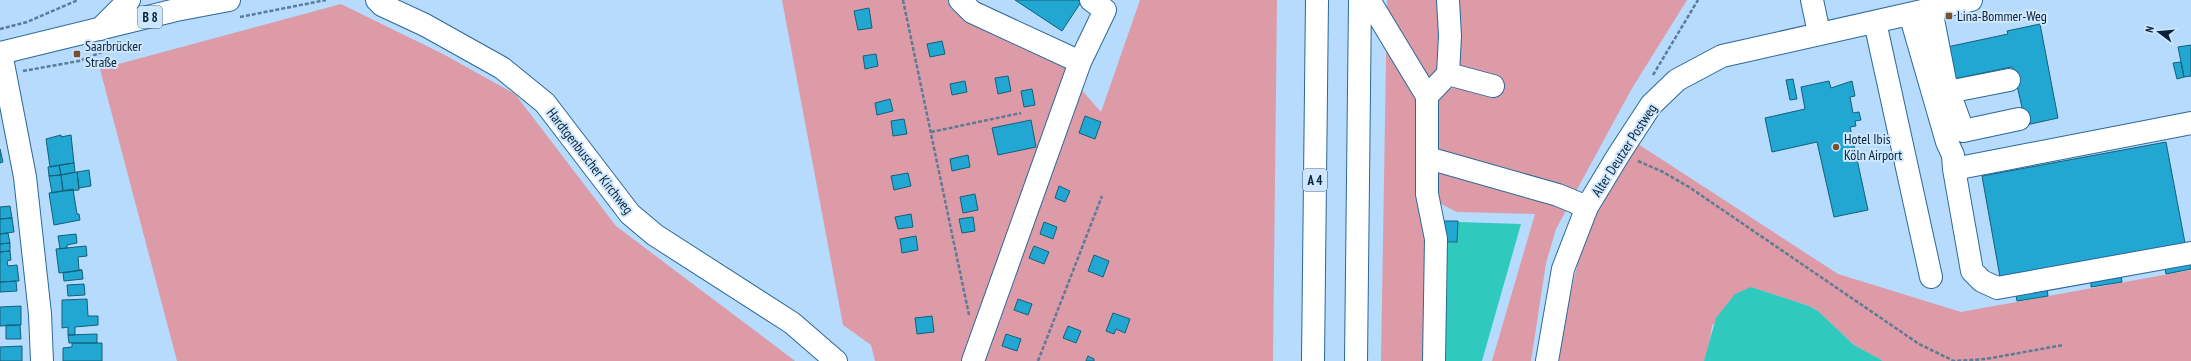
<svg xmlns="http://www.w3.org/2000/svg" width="2191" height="361" font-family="'PT Sans Narrow',sans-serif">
  <rect width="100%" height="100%" fill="#b6dbfd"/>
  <path fill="#dc9ba7" d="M782 0H948L950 8 1064 64 1079 87 1101 112 1140 0H1277L1273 361H875L871 345 843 325Z
    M1387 0H1443L1440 72 1425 208 1430 361H1381Z
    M1453 0H1687L1631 90 1574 195 1439 152 1431 136 1437 102 1442 94 1450 89 1463 85 1459 73Z
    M341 4 443 54 515 94 616 226 795 361H177L100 69Z
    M1638 144 1838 274 1961 312 2191 270V361H1883L1854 345 1818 311 1809 306 1751 287 1712 326 1709 346 1704 361H1559C1567 311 1574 262 1595 215 1606 191 1624 167 1638 144Z
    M1449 170 1569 205 1556 229 1546 263 1531 361H1492L1535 214 1457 212 1433 200 1437 174Z"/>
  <path fill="#30c9bd" d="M1458 222 1521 224 1482 361H1439L1442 243 1457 242Z
    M1751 287 1809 306 1818 311 1854 345 1883 361H1704L1716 318 1735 294Z"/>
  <path fill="#22a6d2" stroke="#13607a" d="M1015 0H1079L1081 2 1062 31Z
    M869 8 872 28 858 30 854 11Z
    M2040 24 2058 118 2026 125 2013 68 2011 67 1954 79 1947 47 2008 34 2007 31Z
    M942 41 945 54 930 57 927 44Z
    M2191 45V76L2184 77 2178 47Z
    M876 54 878 66 865 69 863 56Z
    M2181 62 2184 77 2177 79 2173 63Z
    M1008 76 1011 91 998 94 995 78Z
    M1793 79 1797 99 1790 100 1786 80Z
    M965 81 967 92 952 95 950 84Z
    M1829 81 1831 88 1852 81 1855 96 1850 97 1853 113 1859 112 1861 120 1855 121 1856 126 1850 127 1868 210 1834 217 1817 142 1772 152 1765 118 1805 109 1801 87Z
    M1032 89 1035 105 1024 107 1021 91Z
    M890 99 893 111 877 115 875 103Z
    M1085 116 1101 122 1095 139 1079 133Z
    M904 119 907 134 893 136 891 121Z
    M1031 120 1036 147 998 155 992 128Z
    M61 135V137L71 135 74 163 50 167 46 139Z
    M2166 142 2185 243 2000 277 1982 176Z
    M0 149 3 162 0 163Z
    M968 155 970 167 952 171 950 159Z
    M74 163 75 172 61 175 59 165Z
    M59 165 61 175 49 176 48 167Z
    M89 170 91 186 79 188 77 172Z
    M77 172 79 190 63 191 61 175Z
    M908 173 911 186 894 190 891 176Z
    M61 175 63 191 52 193 49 176Z
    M1059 186 1070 191 1065 202 1055 198Z
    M73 189 77 214H79L80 220 54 225 49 193Z
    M975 194 978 210 963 213 960 197Z
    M10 206 12 218 0 219V207Z
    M911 214 913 227 898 229 895 217Z
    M973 217 975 231 962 233 959 219Z
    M12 218 14 232 0 234V219Z
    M1441 221H1458L1457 242H1441Z
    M1044 222 1057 227 1053 239 1040 234Z
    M8 233 10 243 0 244V234Z
    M76 234 77 243 67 245V248L60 249 58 236Z
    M916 236 918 250 902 253 900 239Z
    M10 243V251L0 252V244Z
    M86 246 87 256 78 257 79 270H82L59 273 56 249Z
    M1034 246 1049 252 1044 264 1029 258Z
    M10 251 11 260 7 261 8 266 17 265 19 281 0 282V252Z
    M1094 255 1109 261 1103 277 1088 271Z
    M2191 263V269L2166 274 2165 268Z
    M82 270 83 279 64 281 63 273Z
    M2121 276 2122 282 2091 287V281Z
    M16 281 17 291 0 292V282Z
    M84 284 85 295 68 296 67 285Z
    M2047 289 2048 296 2017 301 2016 295Z
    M87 299 88 316H98V325L75 327V335H68V327L62 328V300Z
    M1018 299 1032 304 1028 315 1014 310Z
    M21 306V325L0 326V307Z
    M1113 313 1130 319 1125 333 1116 329 1114 334 1106 331Z
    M932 316 934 332 917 334 915 318Z
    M6 325H20L21 339H6Z
    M1068 326 1081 331 1076 343 1063 338Z
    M97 334V343H69L68 335Z
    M1006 334 1021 339 1017 351 1002 346Z
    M72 343H102V361H63V348L72 347Z
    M22 346V361H0V347Z
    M1088 356 1094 359V361H1086Z"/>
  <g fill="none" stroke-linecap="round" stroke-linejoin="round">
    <g stroke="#2b689a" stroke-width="24">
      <path id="minor" d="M377 0 382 5 425 25 502 68 545 103 630 214 655 235 792 323 836 361
        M960 0 972 12 1080 62 1105 10 1091 0
        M1369 0 1427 96V194L1436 239 1434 361
        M1448 0 1450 36 1448 74
        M1812 0 1819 33
        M1931 9 1945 81 1963 131 2019 119
        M1910 14 1947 142 1953 155 1954 169 1972 271 1982 281 1997 288 2191 253
        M1875 22 1931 277
        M100 29 129 0
        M1 53 25 177 40 314 42 361
        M1948 92 2009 80
        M1427 96 1448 74 1493 86
        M1428 158 1558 195 1587 207
        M1954 169 2191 123
        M973 361 1080 62
        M1547 361 1563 269 1587 207 1619 154 1651 105 1677 80 1722 56 1971 0"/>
    </g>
    <g stroke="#2b689a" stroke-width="24">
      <path id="major" d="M0 53 176 10 229 0"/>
    </g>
    <g stroke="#2b689a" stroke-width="24">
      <path id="highway" d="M1313 361 1317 0
        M1356 361 1360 0"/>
    </g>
    <path stroke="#5c7b96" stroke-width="2.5" stroke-dasharray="4 2" stroke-linecap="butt" d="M903 0 969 315
      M240 17 326 0
      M0 29 27 22 78 0
      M23 71 79 61 115 47
      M1653 75 1698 0
      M931 132 1021 113
      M1638 161 1663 172 1689 187 1919 344 1954 361 1986 359 2063 345
      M1038 361 1102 196"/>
    <use href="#minor" stroke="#fff" stroke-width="22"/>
    <use href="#major" stroke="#fff" stroke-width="22"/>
    <use href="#highway" stroke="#fff" stroke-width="22"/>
  </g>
  <g fill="#77532d" stroke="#cee7fe" stroke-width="1.5">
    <rect x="1945" y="12" width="8" height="8" rx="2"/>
    <rect x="73" y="50" width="8" height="8" rx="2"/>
    <circle cx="1836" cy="147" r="4"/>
  </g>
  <g text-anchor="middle" stroke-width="4" stroke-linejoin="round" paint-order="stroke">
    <g fill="#cee7fe" stroke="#445d73" stroke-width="1">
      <rect x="138" y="6" width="24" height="22" rx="3"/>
      <rect x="1303" y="169" width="24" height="22" rx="3"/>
    </g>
    <g font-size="13" font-weight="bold" fill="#092237">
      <text x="150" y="22">B 8</text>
      <text x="1315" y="185">A 4</text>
    </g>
    <g font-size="14" fill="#092237" stroke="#cee7fe" text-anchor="start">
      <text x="1957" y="21">Lina-Bommer-Weg</text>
      <text x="85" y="51">Saarbrücker<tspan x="85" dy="16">Straße</tspan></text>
      <text x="1844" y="144">Hotel Ibis<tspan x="1844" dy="16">Köln Airport</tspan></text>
    </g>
    <g font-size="14" fill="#092237" stroke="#cee7fe">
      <text transform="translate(1624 150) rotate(-57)" y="5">Alter Deutzer Postweg</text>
      <text transform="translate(590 161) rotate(52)" y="5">Hardtgenbuscher Kirchweg</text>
    </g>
  </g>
  <g transform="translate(2159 32) rotate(286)" stroke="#cee7fe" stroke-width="3" paint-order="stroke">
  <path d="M0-3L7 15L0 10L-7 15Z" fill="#092237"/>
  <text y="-6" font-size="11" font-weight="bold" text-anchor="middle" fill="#092237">N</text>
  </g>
</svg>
